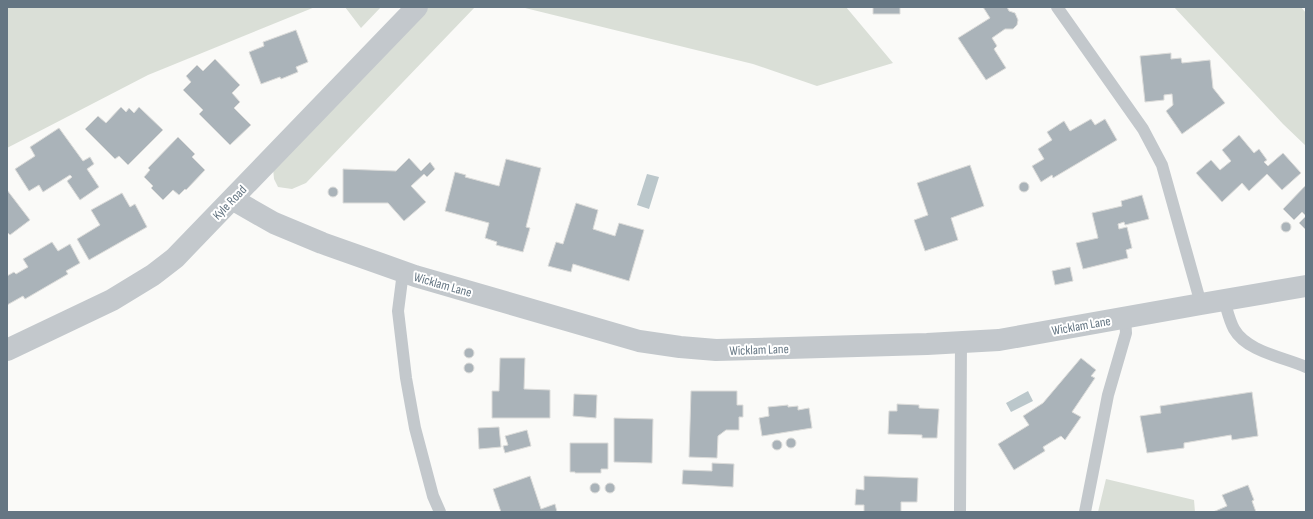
<svg xmlns="http://www.w3.org/2000/svg" width="1313" height="519" font-family="'Sofia Sans Condensed',sans-serif">
  <rect width="100%" height="100%" fill="#fafaf8"/>
  <path fill="#dadfd7" d="M7 7H315L148 75 7 148Z
    M345 7H381L361 28Z
    M427 7H475L306 183 292 189 278 187 274 179 273 168Z
    M521 7H846L893 63 817 86 753 64Z
    M1174 7H1301L1306 13V146L1283 124Z
    M1106 479 1194 500 1195 512H1098Z"/>
  <path fill="#bbc7cb" d="M647 174 659 177 649 209 637 205Z
    M1028 391 1033 401 1011 412 1006 403Z"/>
  <path fill="#aab3b9" stroke="#dcdcda" d="M873 7H900V14H873Z
    M983 7H1007L1009 11 1015 13 1018 20 1017 25 1013 29H1005L992 38 997 46 994 49 1006 68 986 80 958 38 990 18Z
    M296 30 308 62 296 67 298 72 281 79 280 77 261 84 249 52 264 46 263 42Z
    M1171 53V59L1181 58 1182 63 1210 60 1213 88 1225 103 1182 134 1166 111 1173 105 1172 94 1164 95V100L1145 102 1140 56Z
    M215 59 240 85 232 93 240 102 234 108 251 125 230 145 199 114 203 110 183 90 191 82 186 76 197 65 203 71Z
    M121 107 126 112 129 108 134 113 139 107 163 130 128 165 119 156 115 159 85 129 98 116 106 123Z
    M1091 119 1095 125 1105 119 1117 140 1053 178 1052 175 1041 182 1032 166 1044 159 1038 149 1052 140 1047 132 1064 121 1070 131Z
    M59 128 83 161 90 157 94 164 87 169 99 187 80 200 67 181 72 177 70 175 43 192 39 185 29 191 15 169 35 156 30 147Z
    M1239 135 1254 153 1259 149 1267 160 1264 162 1268 166 1283 153 1301 173 1282 190 1267 174 1249 191 1242 183 1222 202 1196 173 1211 160 1220 170 1231 161 1222 150Z
    M178 137 195 154 192 157 205 170 186 190 185 189 179 195 173 190 163 200 151 188 153 186 144 177 150 170 148 168Z
    M409 158 421 171 430 162 435 169 427 177 424 174 411 186 426 202 404 221 388 203H343V169L396 171Z
    M506 159 541 168 526 227 530 228 523 252 496 245 497 242 485 238 489 223 445 211 455 172 466 175 465 177 499 186Z
    M970 165 984 206 951 218 958 240 925 251 914 220 928 215 917 183Z
    M1019 187a5 5 0 1 1 10 0a5 5 0 1 1-10 0Z
    M1306 185V216L1302 212 1294 220 1283 209Z
    M328 192a5 5 0 1 1 10 0a5 5 0 1 1-10 0Z
    M7 190 30 220 10 235 7 232Z
    M122 193 130 207 135 204 147 227 89 260 77 239 100 225 91 210Z
    M1142 195 1149 219 1125 225 1124 222 1118 224 1119 229 1127 227 1132 248 1126 250 1128 258 1083 269 1076 243 1098 238 1092 213 1122 206 1121 201Z
    M576 203 598 210 593 229 615 236 619 223 644 230 629 281 573 264 571 272 548 266 556 242 563 244Z
    M1306 216V230L1299 223Z
    M1281 227a5 5 0 1 1 10 0a5 5 0 1 1-10 0Z
    M52 242 58 251 70 244 80 263 66 271 68 274 25 299 23 296 7 305V276L14 272 16 274 28 267 23 259Z
    M1070 267 1073 281 1055 285 1052 271Z
    M464 353a5 5 0 1 1 10 0a5 5 0 1 1-10 0Z
    M500 358H525L524 389 550 390V418H492V391H499Z
    M1081 358 1096 370 1091 376 1095 378 1072 412 1081 417 1065 440 1061 436 1043 447 1045 451 1014 470 998 444 1029 425 1023 416 1043 403Z
    M464 368a5 5 0 1 1 10 0a5 5 0 1 1-10 0Z
    M691 391H737V405H743V417H739V430H726L718 436 717 458 689 457Z
    M1252 392 1258 436 1232 440 1231 435 1184 443V448L1147 453 1140 416 1161 413 1160 406Z
    M574 394 597 395 596 418 573 416Z
    M897 404 919 405V408L939 409 937 438H922V435L888 434 889 411H897Z
    M788 405V407L798 406V410L809 408 812 428 762 436 759 418 769 416 768 407Z
    M614 418 653 419 652 463 614 462Z
    M499 427 501 447 479 449 478 428Z
    M527 430 531 446 505 453 503 446 508 445 505 436Z
    M786 443a5 5 0 1 1 10 0a5 5 0 1 1-10 0Z
    M772 445a5 5 0 1 1 10 0a5 5 0 1 1-10 0Z
    M570 443H608V469H601V473H575V472H570Z
    M712 463 734 464 733 487 682 484 683 470 712 471Z
    M530 476 541 509 555 504 557 512H501L493 489Z
    M864 476 918 478 917 502H901V512H864V505H855L856 489 864 490Z
    M605 488a5 5 0 1 1 10 0a5 5 0 1 1-10 0Z
    M590 488a5 5 0 1 1 10 0a5 5 0 1 1-10 0Z
    M1248 485 1254 500 1252 501 1256 512H1213L1227 506 1222 495Z"/>
  <g fill="none" stroke-linecap="round" stroke-linejoin="round">
    <path stroke="#c3c8cc" stroke-width="12" d="M1057 7 1143 129 1162 165 1201 304
      M403 272 398 311 406 378 415 428 433 496 440 512
      M1224 300C1227 309 1229 320 1234 329 1247 352 1284 357 1306 367
      M960 512 961 342
      M1085 512 1108 395 1126 333 1125 317"/>
    <path stroke="#c3c8cc" stroke-width="22" d="M232 199 274 223 322 243 415 276 639 341 680 347 716 350 927 344 999 340 1201 304 1306 286
      M7 350 112 300 153 275 175 258 417 7"/>
  </g>
  <g text-anchor="middle" stroke-width="4" stroke-linejoin="round" paint-order="stroke">
    <g font-size="13" fill="#657683" stroke="#fff">
      <text transform="translate(229 202) rotate(-46)" y="5">Kyle Road</text>
      <text transform="translate(443 284) rotate(16)" y="5">Wicklam Lane</text>
      <text transform="translate(1081 325) rotate(-10)" y="5">Wicklam Lane</text>
      <text transform="translate(759 349) rotate(-2)" y="5">Wicklam Lane</text>
    </g>
  </g>
  <rect width="1313" height="519" fill="none" stroke="#657683" stroke-width="16"/>
</svg>
